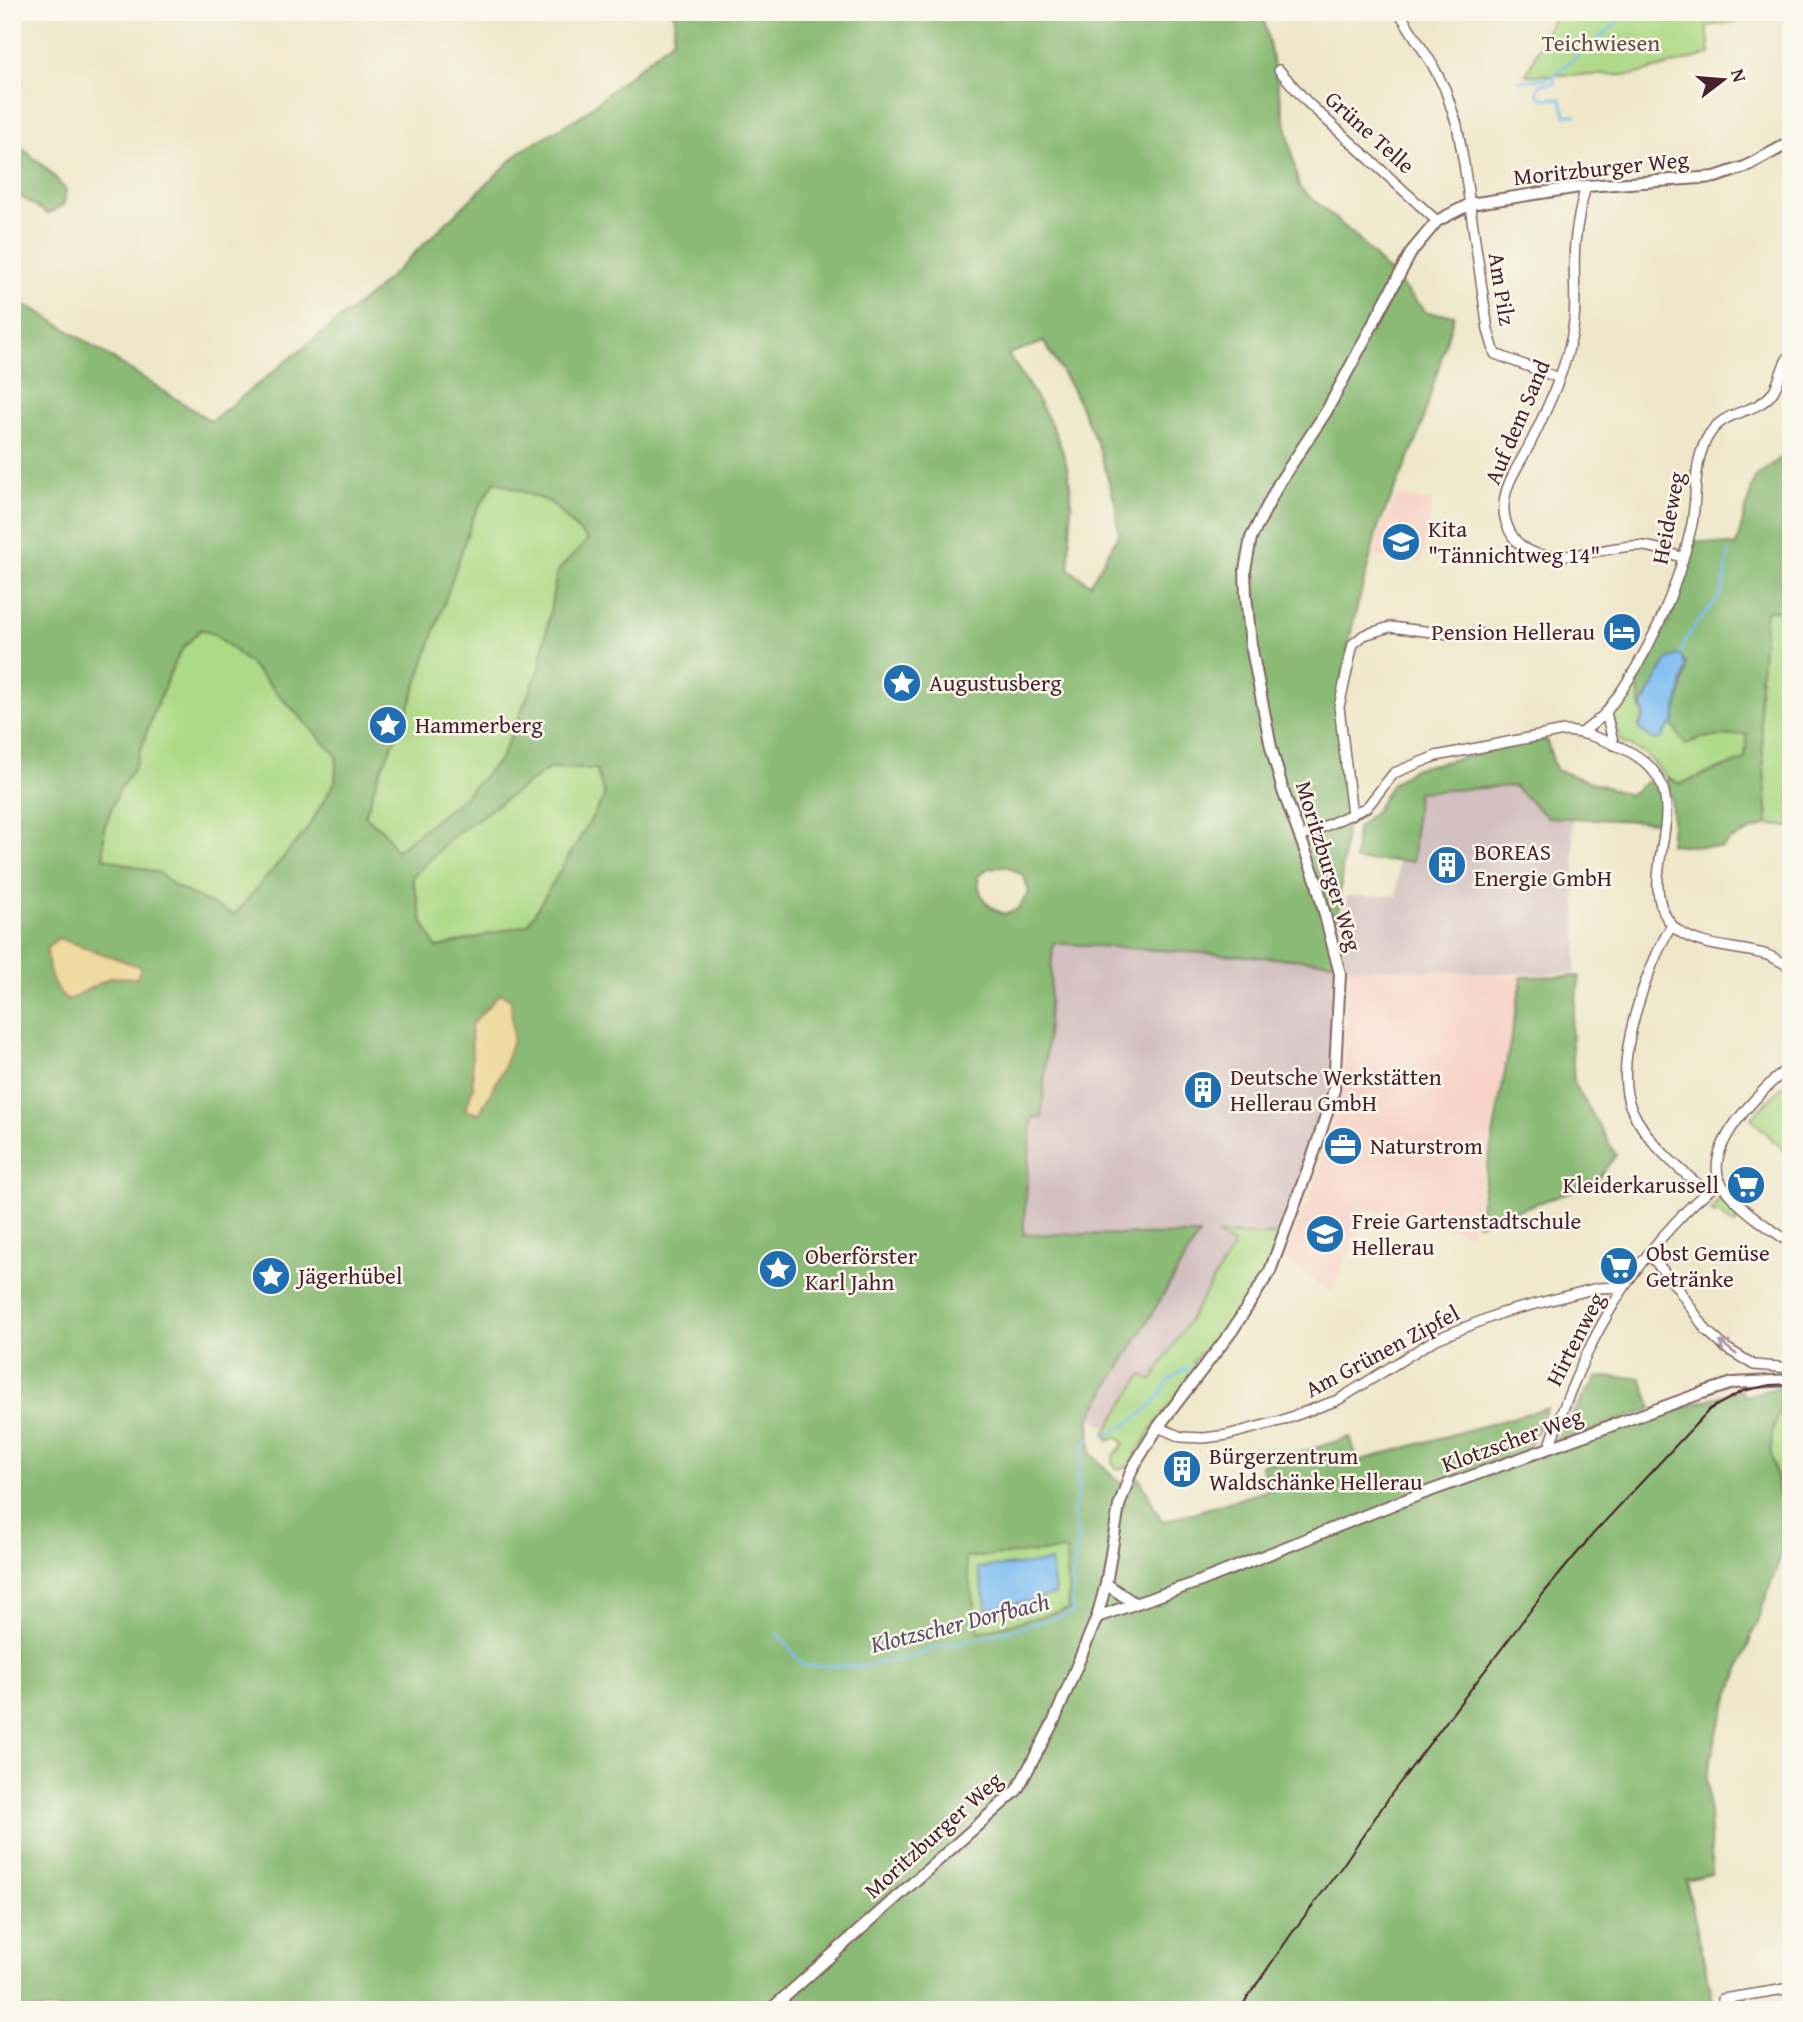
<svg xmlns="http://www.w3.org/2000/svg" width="1803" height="2022" font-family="'Gentium Book Plus',serif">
  <rect width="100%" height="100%" fill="#fbf7ec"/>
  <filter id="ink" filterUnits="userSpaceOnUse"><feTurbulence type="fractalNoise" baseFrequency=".0143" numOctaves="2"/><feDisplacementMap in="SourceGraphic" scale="14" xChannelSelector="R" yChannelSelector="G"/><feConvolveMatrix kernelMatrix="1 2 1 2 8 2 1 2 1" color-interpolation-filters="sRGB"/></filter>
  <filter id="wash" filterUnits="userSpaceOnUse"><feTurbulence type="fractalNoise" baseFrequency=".00686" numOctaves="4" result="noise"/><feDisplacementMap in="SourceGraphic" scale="28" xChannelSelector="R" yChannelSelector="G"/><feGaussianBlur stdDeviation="1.57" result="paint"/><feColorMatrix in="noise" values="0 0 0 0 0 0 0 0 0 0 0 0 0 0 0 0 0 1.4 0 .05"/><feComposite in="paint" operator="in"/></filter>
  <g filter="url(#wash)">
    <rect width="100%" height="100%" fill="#eee7c9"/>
    <path fill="#f7d1c6" d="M1398 496 1432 502 1422 562 1373 557 1382 527Z
      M1348 967 1522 977 1470 1233 1366 1209 1331 1293 1284 1259 1314 1187 1344 1083Z"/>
    <path fill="#d2bfbf" d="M1514 786 1547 817 1572 818 1578 946 1575 973 1495 974 1348 967 1335 977 1330 1088 1281 1235H1219L1234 1245 1152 1381 1142 1376 1109 1428 1102 1425 1090 1417 1199 1235H1023L1032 1117H1042L1053 943 1342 962 1347 896H1397L1398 861H1413L1417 792Z"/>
    <path fill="#aeda87" stroke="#7c7c59" stroke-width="2" d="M1556 12H1745L1737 22 1707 26 1710 54 1633 75H1526Z
      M495 481 550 502 588 540 557 572 540 668 501 758 464 797 396 852 385 833 365 816 378 776 407 713 473 517Z
      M1766 609 1791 611V827L1768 824 1759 698Z
      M201 629 216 635 251 665 337 756 335 782 306 831 234 916 176 887 159 873 104 858V828L118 792 135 766 154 711 174 664 183 648Z
      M1637 680 1641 709 1645 711 1639 726 1662 738 1669 725 1673 726 1686 744 1699 738 1747 733 1745 759 1680 784 1666 777 1646 754 1620 741 1612 716Z
      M550 768 596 769 605 796 528 925 435 948 422 920 412 877 453 836Z
      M1791 1078V1149L1788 1146 1784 1151 1751 1118Z
      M1719 1199 1741 1217 1734 1225 1718 1212 1714 1214 1711 1211Z
      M1218 1235H1281C1265 1278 1238 1318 1210 1355L1203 1350 1193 1362 1198 1369 1155 1425 1128 1467 1118 1469 1113 1464V1456L1124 1444 1118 1437 1108 1441 1105 1433 1142 1375 1152 1381 1234 1246Z
      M1783 1400 1791 1401V1524L1786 1522 1771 1453 1772 1432Z
      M1066 1549 1069 1609 979 1632 964 1557Z"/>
    <path fill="#8aba74" stroke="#6a6c50" stroke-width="2" fill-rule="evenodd" d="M672 12H1256L1264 20 1299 187 1355 236 1427 313 1454 315 1417 440 1378 527 1352 627 1337 707 1347 813 1334 962 1053 943 1042 1118 1032 1117 1023 1234 1199 1235 1090 1417 1091 1454C1101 1462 1120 1486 1129 1489L1139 1477 1162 1522 1269 1490 1261 1465 1350 1437 1358 1461 1547 1408 1527 1452 1529 1460 1740 1389 1744 1396 1785 1386 1783 1400 1772 1432 1771 1453 1788 1537 1719 1725 1707 1777 1712 1874 1686 1880 1715 2010H12V298L41 313 211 421 374 292 521 151 582 115 673 39 675 17ZM1044 342 1073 390 1098 445 1115 502 1119 534 1090 584 1069 569C1069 544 1072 518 1071 494 1068 440 1036 397 1008 354ZM495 481 550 502 588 540 557 572 540 668 501 758 464 797 396 851 385 833 365 816 378 776 407 713 473 517ZM201 629 216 635 251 665 337 756 335 782 306 831 234 915 176 887 159 873 104 858V828L118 792 135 766 154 711 174 664 183 648ZM550 768 596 769 605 796 528 924 436 948 422 920 412 877 453 836ZM1006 866 1024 876 1029 892 1018 909 1003 914C985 905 978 896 978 876L989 868ZM58 938 140 967 111 977 67 1000ZM471 1025 479 1114 465 1110 473 1088ZM1066 1550 1069 1609 979 1632 965 1558Z
      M12 139 49 171 66 190 64 204 48 214 12 191Z
      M1790 451 1791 611 1766 610 1759 698 1768 824 1730 840 1722 848 1670 844C1673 821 1674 800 1666 777L1680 784 1745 759 1747 734 1699 738 1686 745 1673 726 1686 672V662L1666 661 1641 709 1637 680 1670 618 1686 576 1695 541 1736 546 1755 477Z
      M1546 739 1556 770 1629 795 1652 778 1661 795V822L1547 817 1514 786 1417 792 1413 861H1355L1357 828 1376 810 1392 784 1412 769Z
      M1580 976 1571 1029 1574 1083 1616 1155 1594 1184 1477 1224 1522 977Z
      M1597 1377 1641 1378 1652 1409 1552 1445Z"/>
    <path fill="#eeda9e" stroke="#9c7c64" stroke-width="2" d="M58 938 141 967 137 978 111 977 67 1001C50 982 48 973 47 948Z
      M500 993 511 999 513 1040 502 1072 479 1114 465 1110 473 1088 471 1025Z"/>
    <path fill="#7ebdf2" stroke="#646e8e" stroke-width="2" d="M1680 654 1686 666 1673 726 1669 725 1662 738 1655 740 1640 730 1639 727 1645 712 1641 709 1666 661Z
      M1051 1562 1055 1595 987 1610 978 1568Z"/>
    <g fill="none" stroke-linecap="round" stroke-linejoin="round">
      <path stroke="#7ebdf2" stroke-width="2.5" d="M1554 75V83L1540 84 1537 93 1541 98 1561 99 1565 115H1576
        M1520 81 1548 78 1554 75 1617 23 1622 12
        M1680 654 1691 630 1717 600 1723 588 1729 552
        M1105 1436C1124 1428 1161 1405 1166 1383L1184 1369 1189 1370 1195 1366
        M778 1633 803 1666H866L916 1656 935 1647 963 1643 1072 1613C1074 1603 1070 1594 1075 1586L1072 1580 1078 1541 1073 1510 1078 1493V1477L1082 1462 1083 1445 1091 1438"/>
    </g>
  </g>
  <g filter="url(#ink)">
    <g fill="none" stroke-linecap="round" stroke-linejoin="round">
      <g stroke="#836562" stroke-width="12">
        <path id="minor" d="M1399 12 1432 64 1445 89 1457 125 1464 164 1488 330 1495 354 1559 378
          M1279 70 1307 102 1437 221
          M1586 186C1581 204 1577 224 1575 243 1572 277 1579 310 1570 344 1562 377 1546 411 1531 442 1521 462 1505 482 1504 505 1503 523 1512 541 1527 550 1554 565 1602 548 1632 546 1650 544 1666 552 1683 558
          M1606 713 1614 745
          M1583 732C1591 725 1601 719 1607 711 1648 658 1678 589 1692 524 1697 496 1693 466 1706 440 1722 408 1751 416 1770 396 1781 384 1780 365 1791 354
          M1352 815 1339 707 1353 644 1364 635 1390 627 1458 635 1484 634
          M1301 837 1367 807 1394 773 1436 756 1564 731C1585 732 1601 739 1620 747 1715 789 1626 872 1672 925 1692 948 1739 946 1767 955 1775 958 1783 963 1791 967
          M1672 925C1647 966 1612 1062 1631 1108 1646 1142 1679 1169 1706 1191
          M1791 1065C1765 1087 1701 1146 1721 1183 1734 1205 1770 1229 1791 1243
          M1649 1254 1677 1287 1706 1330 1726 1348 1754 1365 1791 1368
          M1158 1427 1181 1437 1204 1438 1227 1435 1280 1421 1338 1400 1434 1340 1501 1313 1597 1288 1623 1287
          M1549 1448C1577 1366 1613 1289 1673 1225 1688 1209 1702 1194 1721 1182
          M1724 2010 1723 1999 1791 1988"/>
      </g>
      <g stroke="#836562" stroke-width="14">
        <path id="tertiary" d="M1106 1584 1134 1603
          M1097 1617 1201 1581 1394 1504 1699 1394 1733 1383 1791 1380
          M770 2010 1017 1790 1054 1721 1097 1617 1106 1584 1119 1506 1132 1469 1158 1427 1232 1331 1270 1271 1315 1150 1334 1090 1340 974 1316 880 1283 791 1271 747 1251 645 1246 595 1245 570 1251 538 1279 483 1326 412 1412 251 1437 221 1470 204 1586 186 1715 177 1745 167 1791 142"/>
      </g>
      <use href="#minor" stroke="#fff" stroke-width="9"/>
      <use href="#tertiary" stroke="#fff" stroke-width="10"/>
      <path stroke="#4a1f2b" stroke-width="2" d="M1239 2010 1292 1933 1343 1865 1392 1793 1543 1594 1593 1534 1710 1409 1743 1391 1770 1385 1791 1384"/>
    </g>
    <defs><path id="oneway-shaft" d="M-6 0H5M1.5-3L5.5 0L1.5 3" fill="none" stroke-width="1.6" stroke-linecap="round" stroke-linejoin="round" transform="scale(1.75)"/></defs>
    <use stroke="#ae9aa0" href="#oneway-shaft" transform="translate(1728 1348) rotate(-143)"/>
  </g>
  <defs>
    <g id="school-disc" transform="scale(2.0125)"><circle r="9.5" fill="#1f6fb2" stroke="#fbf7ec"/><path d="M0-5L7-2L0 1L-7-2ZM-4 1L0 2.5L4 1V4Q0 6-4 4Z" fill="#fff"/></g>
    <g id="hotel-disc" transform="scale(2.0125)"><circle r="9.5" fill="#1f6fb2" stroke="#fbf7ec"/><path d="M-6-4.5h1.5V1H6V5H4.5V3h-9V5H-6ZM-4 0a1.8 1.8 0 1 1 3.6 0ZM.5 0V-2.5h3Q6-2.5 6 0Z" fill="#fff"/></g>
    <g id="sight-disc" transform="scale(2.0125)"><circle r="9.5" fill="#1f6fb2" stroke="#fbf7ec"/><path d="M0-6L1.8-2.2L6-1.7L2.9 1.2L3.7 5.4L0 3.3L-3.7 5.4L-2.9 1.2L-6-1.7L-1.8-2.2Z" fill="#fff"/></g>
    <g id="building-disc" transform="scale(2.0125)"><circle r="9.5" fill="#1f6fb2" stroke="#fbf7ec"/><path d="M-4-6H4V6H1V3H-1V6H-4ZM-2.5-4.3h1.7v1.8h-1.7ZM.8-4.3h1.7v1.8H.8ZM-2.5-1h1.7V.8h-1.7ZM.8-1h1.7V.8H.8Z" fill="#fff"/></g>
    <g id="office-disc" transform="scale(2.0125)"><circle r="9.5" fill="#1f6fb2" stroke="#fbf7ec"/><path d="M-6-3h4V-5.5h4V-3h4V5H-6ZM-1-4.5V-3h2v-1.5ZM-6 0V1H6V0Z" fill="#fff"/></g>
    <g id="supermarket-disc" transform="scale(2.0125)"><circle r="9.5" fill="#1f6fb2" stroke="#fbf7ec"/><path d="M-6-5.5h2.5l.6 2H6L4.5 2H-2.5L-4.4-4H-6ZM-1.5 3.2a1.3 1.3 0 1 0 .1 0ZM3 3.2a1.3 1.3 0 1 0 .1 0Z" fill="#fff"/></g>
  </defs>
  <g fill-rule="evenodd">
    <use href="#school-disc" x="1401" y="542"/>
    <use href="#hotel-disc" x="1622" y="632"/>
    <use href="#sight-disc" x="902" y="683"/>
    <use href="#sight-disc" x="388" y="725"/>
    <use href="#building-disc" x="1447" y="865"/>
    <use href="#building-disc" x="1203" y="1090"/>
    <use href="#office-disc" x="1343" y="1146"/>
    <use href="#supermarket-disc" x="1746" y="1185"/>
    <use href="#school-disc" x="1325" y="1234"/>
    <use href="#supermarket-disc" x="1619" y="1266"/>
    <use href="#sight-disc" x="778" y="1269"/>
    <use href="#sight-disc" x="271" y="1276"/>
    <use href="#building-disc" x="1182" y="1469"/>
  </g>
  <g text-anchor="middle" stroke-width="5" stroke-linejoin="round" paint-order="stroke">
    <g font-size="23" fill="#634e42" stroke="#fbf7ec">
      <text x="1601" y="51">Teichwiesen</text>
    </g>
    <g font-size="23" fill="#4a1f2b" stroke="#fbf7ec">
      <text transform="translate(1370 132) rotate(42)" y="8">Grüne Telle</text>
      <text transform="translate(1601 168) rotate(-6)" y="8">Moritzburger Weg</text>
      <text transform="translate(1502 289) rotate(81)" y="8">Am Pilz</text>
      <text transform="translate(1517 422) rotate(-67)" y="8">Auf dem Sand</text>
      <text transform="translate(1668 518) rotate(-79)" y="8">Heideweg</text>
      <text transform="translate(1329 866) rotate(73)" y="8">Moritzburger Weg</text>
      <text transform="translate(1575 1339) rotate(-63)" y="8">Hirtenweg</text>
      <text transform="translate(1382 1351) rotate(-28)" y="8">Am Grünen Zipfel</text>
      <text transform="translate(1512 1440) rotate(-20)" y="8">Klotzscher Weg</text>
      <text transform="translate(933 1835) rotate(-42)" y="8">Moritzburger Weg</text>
    </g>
    <g font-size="23" fill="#4a1f2b" stroke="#fbf7ec" text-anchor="start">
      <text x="1428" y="537">Kita<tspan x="1428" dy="26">"Tännichtweg 14"</tspan></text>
      <text x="1595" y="640" text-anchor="end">Pension Hellerau</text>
      <text x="929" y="691">Augustusberg</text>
      <text x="415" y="733">Hammerberg</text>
      <text x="1474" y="860">BOREAS<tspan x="1474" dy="26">Energie GmbH</tspan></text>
      <text x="1230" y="1085">Deutsche Werkstätten<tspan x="1230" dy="26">Hellerau GmbH</tspan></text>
      <text x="1370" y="1154">Naturstrom</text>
      <text x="1719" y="1193" text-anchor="end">Kleiderkarussell</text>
      <text x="1352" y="1229">Freie Gartenstadtschule<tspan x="1352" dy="26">Hellerau</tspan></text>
      <text x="1646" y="1261">Obst Gemüse<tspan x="1646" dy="26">Getränke</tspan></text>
      <text x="805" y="1264">Oberförster<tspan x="805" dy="26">Karl Jahn</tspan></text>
      <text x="298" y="1284">Jägerhübel</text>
      <text x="1209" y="1464">Bürgerzentrum<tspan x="1209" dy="26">Waldschänke Hellerau</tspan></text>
    </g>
    <g font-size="24" font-style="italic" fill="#5a4e67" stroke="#fbf7ec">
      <text transform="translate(960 1623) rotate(-14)" y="8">Klotzscher Dorfbach</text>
    </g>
  </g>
  <rect width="1803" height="2022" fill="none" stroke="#fbf7ec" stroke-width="42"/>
  <g transform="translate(1723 80) rotate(74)" stroke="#fbf7ec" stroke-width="5" paint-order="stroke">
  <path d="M0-5L12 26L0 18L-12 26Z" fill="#4a1f2b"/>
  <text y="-10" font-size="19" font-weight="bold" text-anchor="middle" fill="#4a1f2b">N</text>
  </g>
</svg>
